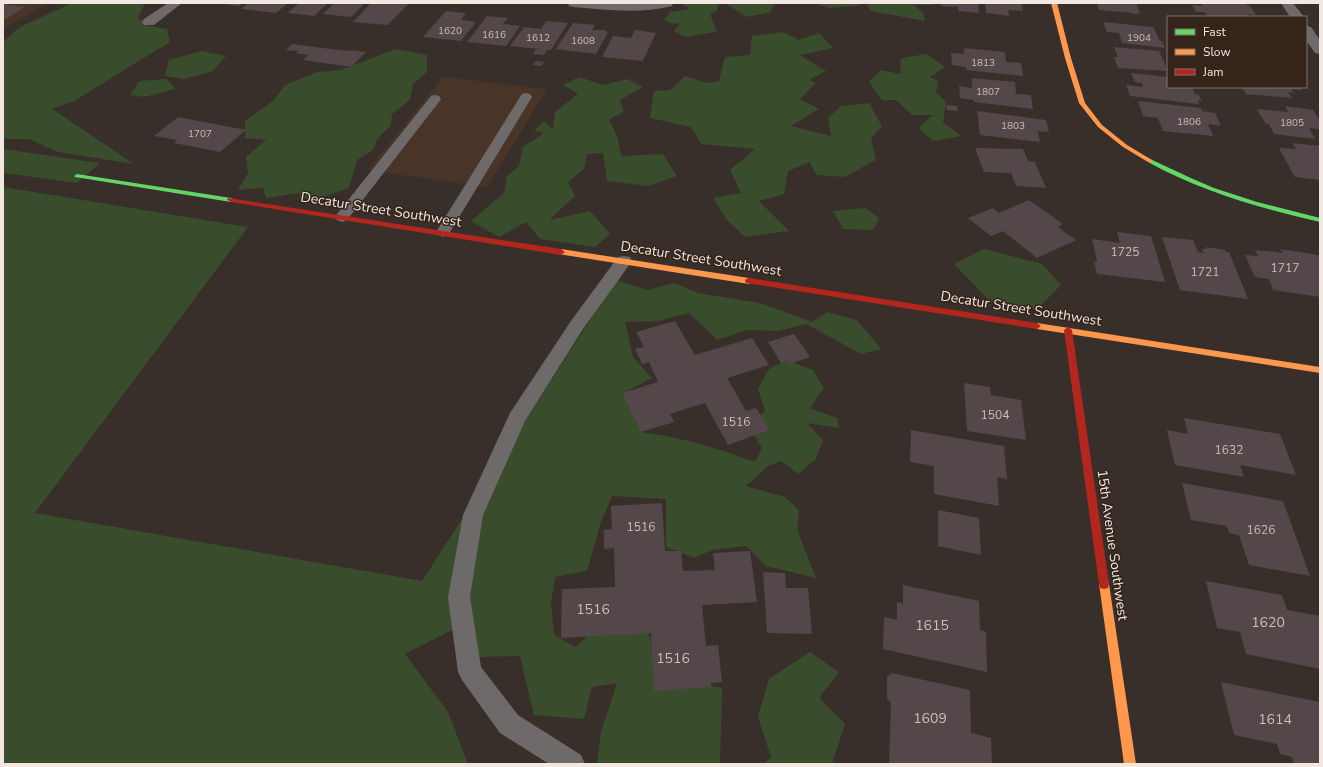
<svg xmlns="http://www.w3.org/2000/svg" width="1323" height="767" font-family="'Nunito Sans',sans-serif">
  <rect width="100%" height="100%" fill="#382f2a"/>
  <path fill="#493528" d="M3 3H47L3 29Z
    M443 77 547 89 487 187 368 170Z"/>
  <path fill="#394c2c" d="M72 3H145L138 18 150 26 167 29 170 42 74 101 52 109 134 164 58 152 29 139H3V42L20 27Z
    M681 3H719L717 11 710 14 717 32 685 37 674 31 680 23 673 24 664 20 670 12 690 9Z
    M724 3H774L771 12 747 17Z
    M814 3H864L856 6 829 8Z
    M866 3H934V5H914L923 13 925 21 871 11Z
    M783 32 799 40 819 33 833 48 800 55 826 71 809 80 816 83 800 99 819 109 791 126 831 136 828 118 841 106 869 103 882 126 871 138 876 160 844 177 816 175 810 162 788 171 784 194 759 201 789 231 745 237 727 220 713 198 741 193 730 170 755 149 701 144 691 127 650 118 654 91 670 90 685 76 707 83 719 81 725 57 750 55 752 36Z
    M395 49 427 55V72L413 84 410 100 392 114 391 125 378 138 373 150 357 160 349 188 316 199 299 198 300 193 266 198 263 188 238 190 248 173 246 157 266 140 245 138V121L274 100 285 85 317 72 341 70Z
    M202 51 226 56 213 71 184 79 165 76 169 60Z
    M926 54 945 67 930 77 938 81 936 92 946 102 943 122 961 136 933 141 918 128 933 115H912L896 100H882L869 82 881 70 900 74 901 58Z
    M579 77 603 85 627 79 643 87 620 100 624 112 609 119 618 139 621 156 663 154 677 176 648 186 607 181 603 153 587 154 584 169 568 182 575 196 549 220 590 211 610 234 595 247 540 239 526 222 499 237 471 221 504 193 507 176 519 166 523 147 544 133 534 130 544 121 553 129 555 112 578 94 563 85Z
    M167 79 175 89 144 97 130 95 139 81Z
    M3 149 100 163 77 183 3 173Z
    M3 187 248 227 35 513 422 581 616 280 647 290 674 283 698 293 760 303 812 322 827 312 857 320 881 349 861 354 806 324 778 331 747 330 717 340 689 313 657 321 625 322 633 357 652 378 623 393 641 432C680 437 718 448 755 462L762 448 748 425 765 411 758 389 769 369 787 360 813 370 824 388 810 408 837 418 839 428 807 423 823 440 816 459 798 474 781 461 768 466 746 486 785 497 799 510 797 529 816 578 766 566 746 546 712 550 694 558 666 547V499L612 496 601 522 587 571 555 577 551 603 554 635 576 647 606 618 648 633 666 677 722 688 720 764H597L601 732 617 683 592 687 584 719 534 715 520 656 474 657 456 628 405 654 448 712 468 764H3Z
    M865 208 879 218 873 230 843 229 833 211Z
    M984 249 1042 264 1061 285 1037 309 990 301 954 264Z
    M810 652 839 672 819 698 845 724 832 764H763L771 757 758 717 769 679Z"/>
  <path fill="#544749" d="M217 3H243L239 6Z
    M249 3H288L276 13 241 9Z
    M299 3H328L314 16 288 13Z
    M334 3H365L351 17 323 14Z
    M371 3H409L388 25 353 22Z
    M941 3H978L979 13 958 11V6H955V7L941 6Z
    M985 3H1021L1023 11 1008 10 1009 16 986 13Z
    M1097 3H1136L1140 14 1136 13 1137 15 1132 13 1099 10Z
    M1201 3H1245L1247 5 1250 6 1256 15 1247 14 1248 17H1208L1205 12H1196L1192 5 1203 6Z
    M3 4 25 7 3 20Z
    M446 11 466 13 461 20 476 22 461 41 423 37Z
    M487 16 508 18 503 24 520 26 506 46 467 42Z
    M546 21 568 23 551 50H547L544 55 533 54 535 50 539 49 510 46 524 27 541 29Z
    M1103 22 1153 27 1160 41H1162L1165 48 1122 43 1119 33 1107 32Z
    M573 23 595 25 592 30H604L608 32 596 54 556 49Z
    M635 30 656 33 643 61 602 57 613 36 631 38Z
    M292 44 346 51 348 50 366 52 352 66H345L303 60 308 55 296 53 298 51 286 50Z
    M1114 47 1159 51 1168 71 1118 68 1114 57H1118Z
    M964 48 1005 52 1006 62 1021 63 1023 76 966 70V67L952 65 951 53 964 54Z
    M536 61 544 62 542 66 533 65Z
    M1131 73 1168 77V87H1192L1195 94 1199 95 1202 101 1198 100 1199 104 1130 96 1126 85 1143 87 1142 83 1135 82Z
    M972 78 1015 82 1016 94 1031 95 1033 109 974 102V100L960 98 959 86 972 88Z
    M1242 87H1300L1302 90 1291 89 1294 93 1288 92 1292 98 1246 94Z
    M1138 101 1201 108 1202 111 1215 113 1221 126 1208 124 1213 136 1163 131 1158 118 1143 116Z
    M946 105 957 106 958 111 947 110Z
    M1285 106 1313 110 1320 121V129L1309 128 1315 139 1274 134 1269 124 1265 123 1257 109 1288 112Z
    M977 111 1046 120 1049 132 1035 131 1038 132 1040 142 980 135Z
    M178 117 246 130 220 152 174 143 177 140 154 136Z
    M1292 143 1320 146V180L1295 177 1279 148 1296 149Z
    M975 148 1023 149 1028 161 1035 162 1046 188 1016 186 1011 173 984 172Z
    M1029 200 1063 224 1058 227 1076 240 1037 258 1003 231 991 236 968 218 993 208 999 213Z
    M1117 232 1151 236 1165 282 1097 274 1094 262 1097 261 1092 239 1120 243Z
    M1162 237 1193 240 1198 252 1204 253 1202 249H1207L1206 247 1225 250V252H1229L1248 299 1180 290Z
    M1280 249 1318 255 1320 259V297L1273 290 1269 279 1255 277 1245 255 1258 256 1255 250 1283 253Z
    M675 321 695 355 752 338 769 365 727 378 746 411 756 408 769 430 728 445 705 403 670 414 674 422 641 432 622 393 658 382 649 362 642 364 635 349 644 347 636 332Z
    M794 334 810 357 792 363 787 360 781 363 768 342Z
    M964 383 990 387 991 395 1021 400 1026 440 967 431Z
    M1184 418 1280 434 1296 475 1240 465 1244 477 1175 465 1167 430 1188 434Z
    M911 430 1004 446 1007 479 997 477 999 506 934 494V466L910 462Z
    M1182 483 1283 501 1310 576 1249 565 1239 535 1229 533 1227 526 1191 520Z
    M662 503 665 551H681L683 571 715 570 713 553 750 551 757 602 702 605 706 646 718 645 722 682 711 683V687L654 691 651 633 561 638 562 589 615 587 614 548 604 549V530L612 529 611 506Z
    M938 510 979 518 981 555 938 546Z
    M763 572 785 573 786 588H808L812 634 767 633Z
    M1206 581 1282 595 1287 610 1320 616V669L1246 654 1240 632 1217 628Z
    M903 585 979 601 980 630 986 632 987 672 883 649 884 617 897 620V602L903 604Z
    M892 673 970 690 971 733 991 738 992 764H889L891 703 887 698V677Z
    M1221 682 1320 702V764H1294L1292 757 1280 754 1277 744 1234 735Z"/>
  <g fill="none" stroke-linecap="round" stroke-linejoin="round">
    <path fill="#6e6a6a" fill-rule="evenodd" d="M526 93 530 94 532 97 450 232 448 235 443 237 438 235 436 232 520 97 522 94Z
      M435 95 439 96 441 99 439 102 347 220 342 222 337 220 335 217 337 214 431 96Z
      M624 256 630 257 632 261 583 329 525 421 483 515 470 597 481 667 518 715 581 755 585 764H549L500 733 462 680 458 672 448 597 463 515 510 413 571 321 618 257Z"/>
    <path fill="#6e6a6a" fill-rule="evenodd" d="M168 3H182L154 25H144L142 22 144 19Z
      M568 3H673L672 6C639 14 607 10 574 7L569 6Z
      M1281 3H1293L1304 17H1290Z
      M1306 26 1311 27 1320 40V54L1315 53 1306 40Z"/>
    <path fill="#63d668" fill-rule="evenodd" d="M1150 159 1193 179 1214 188 1257 202 1320 218V222C1260 208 1202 192 1148 162V160Z
      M77 174 231 198 235 200 231 202 75 177 74 176Z"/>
    <path fill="#ff974d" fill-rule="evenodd" d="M1051 3H1057L1071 58 1085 103 1102 125 1127 145 1152 160V162H1148L1123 147 1098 127 1079 103 1065 58Z
      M561 249 749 278 753 281 749 284 558 254 557 252 558 250Z
      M1037 323 1320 367V373L1037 329 1033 326Z
      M1104 579 1108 580 1109 584 1136 764H1124L1099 584 1100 580Z"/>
    <path fill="#b3261e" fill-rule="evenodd" d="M228 198 561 249 565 252 561 255 231 202 227 200Z
      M749 278 1037 323 1041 326 1037 329 746 283 745 281 746 279Z
      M1068 327 1072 330 1109 584 1108 588 1104 589 1100 588 1099 584 1064 330Z"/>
  </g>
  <g text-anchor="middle" stroke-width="3" stroke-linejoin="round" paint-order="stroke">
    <g font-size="10" fill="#cabfbb">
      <text x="450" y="34">1620</text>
      <text x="494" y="38">1616</text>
      <text x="538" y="41">1612</text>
      <text x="1139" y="41">1904</text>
      <text x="583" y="44">1608</text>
      <text x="983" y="66">1813</text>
      <text x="988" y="95">1807</text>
      <text x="1189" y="125">1806</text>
      <text x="1292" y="126">1805</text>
      <text x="1013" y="129">1803</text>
      <text x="200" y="137">1707</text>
    </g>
    <g font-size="12" fill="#cabfbb">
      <text x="1125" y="256">1725</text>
      <text x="1285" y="272">1717</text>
      <text x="1205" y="276">1721</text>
      <text x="995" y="419">1504</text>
      <text x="736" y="426">1516</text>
      <text x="1229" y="454">1632</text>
      <text x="641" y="531">1516</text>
      <text x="1261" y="534">1626</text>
    </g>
    <g font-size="14" fill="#f2e7e1" stroke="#34241a">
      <text transform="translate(381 209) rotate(9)" y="5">Decatur Street Southwest</text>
      <text transform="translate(701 258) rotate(9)" y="5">Decatur Street Southwest</text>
      <text transform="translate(1021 308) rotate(9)" y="5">Decatur Street Southwest</text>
      <text transform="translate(1113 545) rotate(82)" y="5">15th Avenue Southwest</text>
    </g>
    <g font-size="14" fill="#cabfbb">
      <text x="593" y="614">1516</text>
      <text x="1268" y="627">1620</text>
      <text x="932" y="630">1615</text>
      <text x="673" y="663">1516</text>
      <text x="930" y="723">1609</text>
      <text x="1275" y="724">1614</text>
    </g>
  </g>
  <rect width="1323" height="767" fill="none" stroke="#f2e7e1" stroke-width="8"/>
  <rect x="1167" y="16" width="140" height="72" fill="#34241a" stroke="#80726a"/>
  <rect x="1175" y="29" width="20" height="6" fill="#63d668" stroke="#80726a"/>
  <text x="1203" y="36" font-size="12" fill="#f2e7e1">Fast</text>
  <rect x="1175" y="49" width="20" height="6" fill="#ff974d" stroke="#80726a"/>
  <text x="1203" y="56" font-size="12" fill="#f2e7e1">Slow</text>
  <rect x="1175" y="69" width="20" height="6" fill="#b3261e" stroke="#80726a"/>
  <text x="1203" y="76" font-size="12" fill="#f2e7e1">Jam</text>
</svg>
